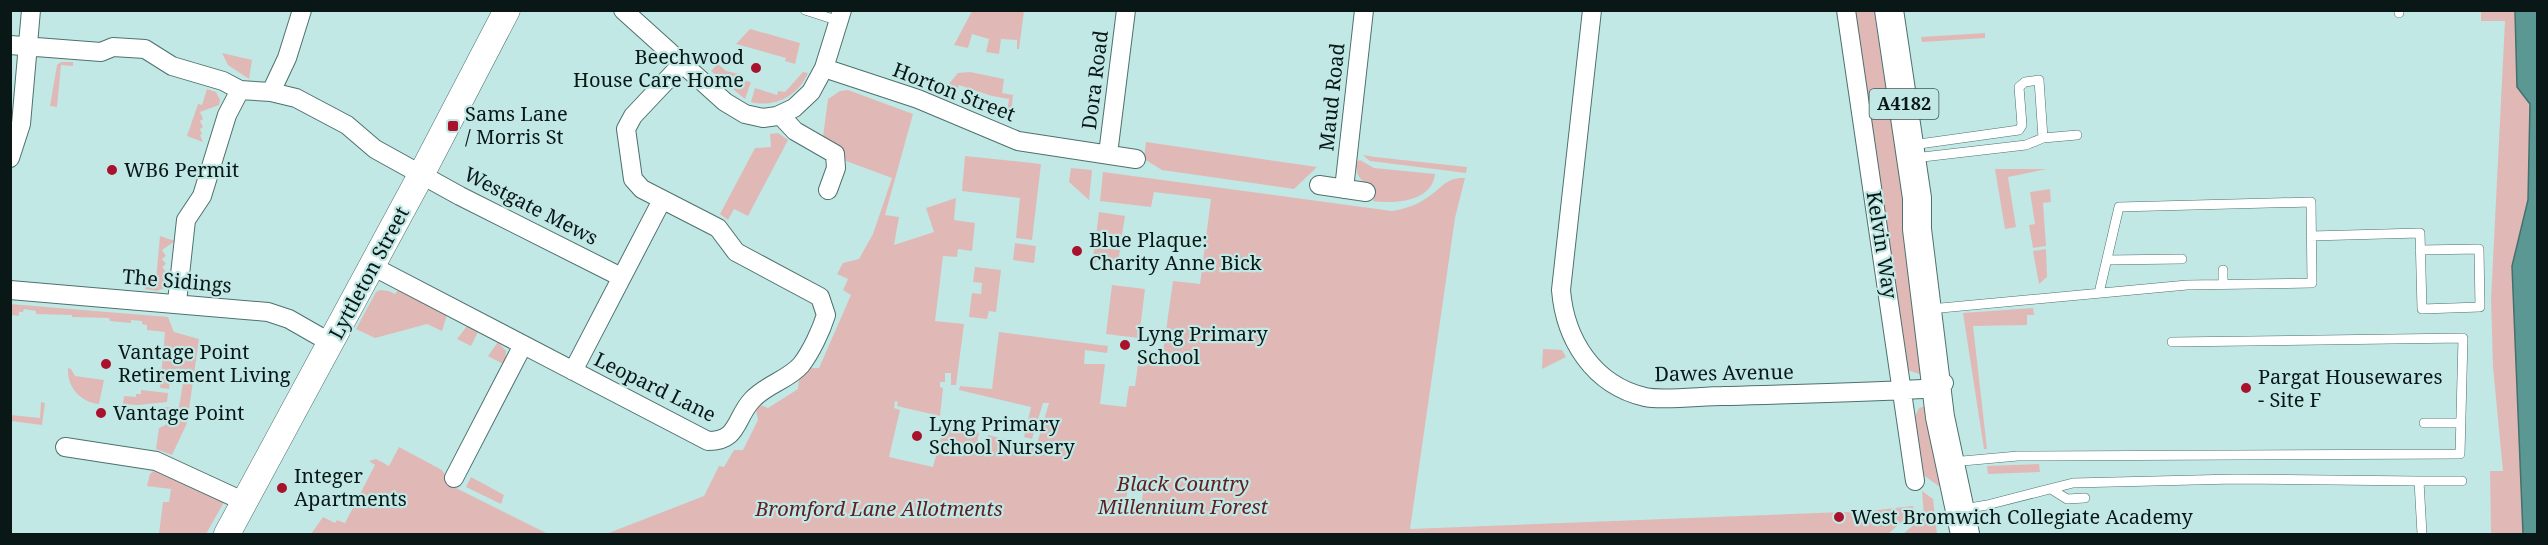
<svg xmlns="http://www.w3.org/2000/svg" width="2548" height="545" font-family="'Noto Serif',serif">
  <rect width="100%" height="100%" fill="#c1e8e5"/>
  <path fill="#e0b9b7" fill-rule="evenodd" d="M972 11H1024L1019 49H1017V40L1001 39 999 54 986 52 989 39 972 34 968 48 954 45Z
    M1853 11H1874L1929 366 1922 375 1907 370Z
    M2481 11H2515L2517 87 2530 104 2528 200 2512 266 2523 534H2491L2490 471H2503L2493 367 2491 300 2505 21H2481Z
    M750 29 800 43 795 64 785 61 786 58 736 44Z
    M1985 33V38L1922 42 1921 37Z
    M222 53 252 60 249 79 228 65Z
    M61 62H73V66L61 65 57 107 50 106 57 65Z
    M718 64 726 71 743 75 742 80 751 82 745 99 711 71Z
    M803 72 808 73C798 96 775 108 751 102L755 88 777 95 778 91 785 92Z
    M970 72 1004 79 1002 93 1013 95 1011 114H1007L1009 99 992 96 959 85 954 98 948 85 958 73Z
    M207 89 216 92 220 100 219 105 200 112 203 119 200 121 203 127 200 129 202 134 200 135 203 142 187 136 198 104 202 105Z
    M848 90 913 114 885 215 899 217 894 245 934 232 926 208 956 198 954 220 975 223 972 251 958 249 957 257 943 256 935 321 964 324 956 385H951V373H945V382H940V387L943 388 940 416 897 406 898 402 895 401 894 408 900 410 889 457 933 467 944 426 979 433 977 442 986 444 988 435 1036 447 1049 403H1043L1032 439 1024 437 1031 407 959 390 960 386 992 389 999 332 1108 346 1107 353 1085 350 1084 364H1105L1100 404 1126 407 1129 386H1135L1140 350 1163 352 1173 281 1200 284 1211 199 1154 192 1151 207 1100 201 1103 172 1392 211C1405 209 1417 205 1428 197 1442 188 1446 177 1465 178L1455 218 1410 529 1869 511 1913 506 1914 511 1888 534H606L704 496 719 466 724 467 734 450H743L758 420 756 410 760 405 768 408 798 389 799 379 810 368H819L851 295 843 290 848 279 837 274 843 263 859 259 873 234 892 178 846 161 843 152 823 137 828 99 840 91ZM1129 477 1145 479 1141 506 1126 504Z
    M778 133 788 140 748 216 734 209 728 220 720 214 755 148 771 147 770 134Z
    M1146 142 1317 167 1294 189 1162 170 1144 159Z
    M1363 155 1375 157 1467 167 1466 173 1370 161Z
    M965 156 1041 164 1032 240 1016 238 1020 198 962 191Z
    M1360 160 1374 168 1435 174C1432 202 1395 204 1373 201L1375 189C1362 183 1355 176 1356 162Z
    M1071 168 1092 170 1089 200 1069 182Z
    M1995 169H2047L2008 177 2016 227 2005 229Z
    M2050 189 2051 202 2043 203 2046 246 2033 248 2029 225 2035 224 2030 192Z
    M1099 212 1125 216 1121 240 1096 236Z
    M160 236 175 241 162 250 166 256 162 259 166 264 162 267 167 273 177 265 175 278 168 280 167 287 157 291 145 289 146 280H156Z
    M1015 243 1036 246 1034 263 1013 260Z
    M1094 247 1120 250 1118 264 1096 261 1095 264H1093Z
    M2046 249 2047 277 2039 284 2033 251Z
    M975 267 1001 270 996 312 989 311 987 319 969 317 972 293 981 294 982 283 973 282Z
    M1112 285 1145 289 1139 338 1106 334Z
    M380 290 389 291 395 294 398 290 447 315 442 331 427 324 375 338 356 329 376 292Z
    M10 304 168 317 174 332 199 339 187 423 172 455 156 449 159 428 167 424 168 415 141 412 142 408 179 407 185 370 171 369 169 389 160 388 165 332 147 330V325L142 324V321L131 320V323L110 321 109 318 72 317V315L36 314V311L24 309 23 312H19V316L11 315Z
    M2033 308 2034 315H2027V325L1973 326 1987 449H1984L1963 313Z
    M467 326 478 332 471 346 457 339Z
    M498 342 506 351 505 365 488 356Z
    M1543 349 1562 350 1566 357 1542 369Z
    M68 368 71 369 75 376 104 380 99 404C80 402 67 387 68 368Z
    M141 390 168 393 167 402 138 405 123 404 124 396 136 397V394H141Z
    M41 402 45 403 42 425 11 421V415L40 418Z
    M1925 406 1944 490 1922 474 1914 418 1919 408Z
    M399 447 442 470 452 486 548 534H311L323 517 335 523 337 520 345 523 375 465 369 461 376 459 389 466Z
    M2039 464 2040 472 1988 474 1987 466Z
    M156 469 222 499 224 502 206 534H159L163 502H169L171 489 147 486 150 474Z
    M471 477 504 495 501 504 466 487Z
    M1922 491 1933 499 1937 534H1903L1924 516Z"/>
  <path fill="#5b9793" stroke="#42716e" stroke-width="1.5" d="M2515 11H2538L2537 534H2523L2512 266 2528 200 2530 104 2517 87Z"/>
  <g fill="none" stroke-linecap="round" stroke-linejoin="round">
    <g stroke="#4d716e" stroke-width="10">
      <path id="lane" d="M805 10 839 21
        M2399 13V10
        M1912 145 2019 130 2022 125 2019 87 2025 82 2039 80 2043 138
        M1914 158 2026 145 2043 138 2077 135
        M2311 236 2420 233 2422 309 2480 307 2479 249 2420 250
        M2107 260 2182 259
        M2223 270V284
        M1930 309 2187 285 2312 283 2311 202 2119 207 2099 293
        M2424 423H2461
        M1951 462 2018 456 2460 454 2463 338 2172 342
        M2419 481H2462
        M2051 489 2067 499 2085 498
        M1964 509 1987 505 2073 483 2235 479 2419 481 2422 534"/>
    </g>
    <g stroke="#4d716e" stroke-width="20">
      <path id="street" d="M623 10 725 102 745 114 763 118 777 116 794 108 811 92 824 68 918 99 1018 141 1136 159
        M1592 10 1561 290C1565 339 1593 385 1645 397 1661 401 1703 396 1722 396 1794 394 1865 393 1937 388L1944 383
        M1846 10 1915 481
        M10 45 101 52 113 47 145 49 172 66 223 81 240 90 271 92 296 98 347 125 375 149 460 196 621 277
        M824 68 842 10
        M271 92 287 58 302 10
        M780 115 795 131 835 154 836 168 828 190
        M1108 154 1126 10
        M10 158 21 124 31 10
        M1319 185 1366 192
        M1344 189 1364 10
        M372 266 708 441C739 441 735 418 752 400 765 385 788 380 801 365 811 352 821 331 826 315L820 297 736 252 718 228 642 189 633 179 626 129 633 116 681 65
        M10 290 268 312 289 319 331 343
        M177 302 186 220 202 196 227 115 240 90
        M573 371 662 200
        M65 447 156 461 245 502
        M454 478 523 345"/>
    </g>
    <g stroke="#4d716e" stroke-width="27">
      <path id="secondary" d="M227 534 421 175 507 10"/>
    </g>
    <g stroke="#4d716e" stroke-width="30">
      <path id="primary" d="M1889 10 1917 198V229L1940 417 1965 534"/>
    </g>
    <use href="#lane" stroke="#fff" stroke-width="9"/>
    <use href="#street" stroke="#fff" stroke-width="18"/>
    <use href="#secondary" stroke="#fff" stroke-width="26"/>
    <use href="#primary" stroke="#fff" stroke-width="28"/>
  </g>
  <g fill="#a9122c" stroke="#c1e8e5" stroke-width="2">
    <circle cx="756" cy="68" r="6"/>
    <rect x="447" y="120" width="12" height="12" rx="3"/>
    <circle cx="112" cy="170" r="6"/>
    <circle cx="1077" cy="251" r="6"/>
    <circle cx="1125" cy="345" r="6"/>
    <circle cx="106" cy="364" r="6"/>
    <circle cx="2246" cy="388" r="6"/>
    <circle cx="101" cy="413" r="6"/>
    <circle cx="917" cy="436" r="6"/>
    <circle cx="282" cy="488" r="6"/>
    <circle cx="1839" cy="517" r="6"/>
  </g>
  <g text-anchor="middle" stroke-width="4.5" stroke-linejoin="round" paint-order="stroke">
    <rect fill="#c1e8e5" stroke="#405654" stroke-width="1.5" x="1869.5" y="89" width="69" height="30" rx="4.5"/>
    <g font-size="18" font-weight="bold" fill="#091716">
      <text x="1904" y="110">A4182</text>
    </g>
    <g font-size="20" fill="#091716" stroke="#c1e8e5" text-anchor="start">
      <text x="744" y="64" text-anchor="end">Beechwood<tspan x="744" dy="23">House Care Home</tspan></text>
      <text x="465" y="121">Sams Lane<tspan x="465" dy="23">/ Morris St</tspan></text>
      <text x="124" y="177">WB6 Permit</text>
      <text x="1089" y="247">Blue Plaque:<tspan x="1089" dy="23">Charity Anne Bick</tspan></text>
      <text x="1137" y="341">Lyng Primary<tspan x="1137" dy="23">School</tspan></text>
      <text x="118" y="359">Vantage Point<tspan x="118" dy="23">Retirement Living</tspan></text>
      <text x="2258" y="384">Pargat Housewares<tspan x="2258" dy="23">- Site F</tspan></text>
      <text x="113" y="420">Vantage Point</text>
      <text x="929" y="431">Lyng Primary<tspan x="929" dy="23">School Nursery</tspan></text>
      <text x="294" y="483">Integer<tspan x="294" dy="23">Apartments</tspan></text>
      <text x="1851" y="524">West Bromwich Collegiate Academy</text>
    </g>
    <g font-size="20" fill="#091716" stroke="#c1e8e5">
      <text transform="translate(1095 80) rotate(-83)" y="7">Dora Road</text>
      <text transform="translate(954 92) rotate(21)" y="7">Horton Street</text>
      <text transform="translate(1332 97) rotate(-84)" y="7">Maud Road</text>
      <text transform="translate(531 206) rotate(27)" y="7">Westgate Mews</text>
      <text transform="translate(1882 245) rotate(81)" y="7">Kelvin Way</text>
      <text transform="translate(369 273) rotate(-62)" y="7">Lyttleton Street</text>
      <text transform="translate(177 281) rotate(5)" y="7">The Sidings</text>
      <text transform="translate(1724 373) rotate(-1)" y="7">Dawes Avenue</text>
      <text transform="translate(655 387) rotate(26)" y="7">Leopard Lane</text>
    </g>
    <g font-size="20" font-style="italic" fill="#602023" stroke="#c1e8e5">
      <text x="1183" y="491">Black Country<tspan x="1183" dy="23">Millennium Forest</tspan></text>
      <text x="879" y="516">Bromford Lane Allotments</text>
    </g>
  </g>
  <rect width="2548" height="545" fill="none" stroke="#091716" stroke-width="24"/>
</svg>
